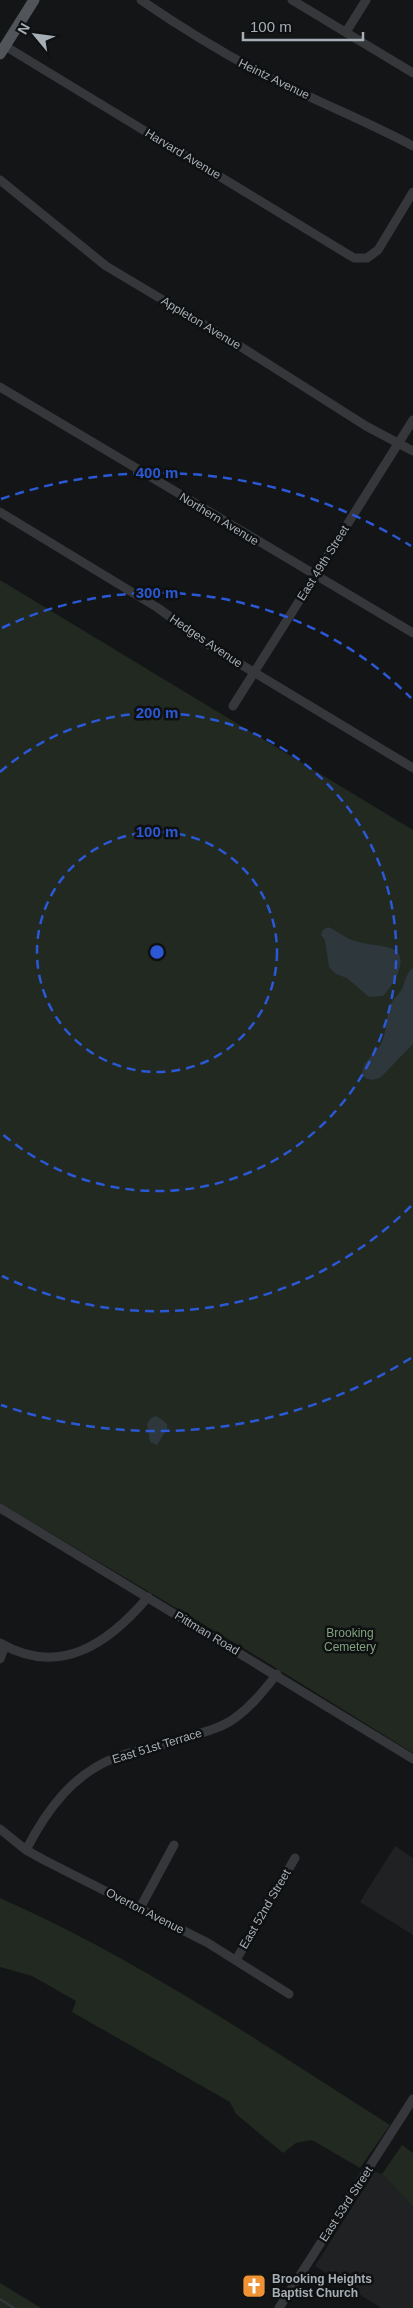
<svg xmlns="http://www.w3.org/2000/svg" width="413" height="2308" font-family="Helvetica,sans-serif">
  <rect width="100%" height="100%" fill="#141516"/>
  <path fill="#202123" d="M395 1846 413 1858V1935L360 1902Z
    M375 2171 382 2174 413 2207V2308H381L315 2266Z"/>
  <path fill="#212921" d="M0 580 413 830V1753L263 1660 0 1503Z
    M0 1898C138 1959 263 2044 390 2125L360 2168 312 2140 296 2143 283 2153 236 2114 230 2102 72 2012 76 2001 32 1976 0 1967Z
    M402 2145 413 2153V2207L382 2174Z
    M0 2283 41 2308H0Z"/>
  <path fill="#2d373c" d="M328 927C337 931 344 937 352 940 365 945 378 944 390 948 413 954 393 986 383 996L369 997 347 978 336 974 329 967 325 940 321 935 323 930Z
    M413 968V1044L381 1077C373 1081 368 1081 362 1075 363 1057 378 1055 383 1039 387 1029 386 1019 389 1008 391 1000 398 996 402 989 405 982 406 973 413 968Z
    M155 1416 160 1418 167 1424V1429L157 1445 150 1442 147 1424 150 1419Z"/>
  <g fill="none" stroke-linecap="round" stroke-linejoin="round">
    <path stroke="#2d373c" stroke-width="2.5" d="M0 2299 14 2308"/>
    <path stroke="#35373b" stroke-width="9" d="M141 0C189 33 237 62 289 87 330 107 372 124 413 146
      M292 0 413 73
      M346 32 366 0
      M5 46 354 258H367L378 250 413 192
      M0 180 106 266 235 343 366 426 413 451
      M0 387 413 633
      M0 512 158 608 207 644 413 768
      M233 706 413 420
      M0 1508 413 1759
      M0 1643C60 1678 109 1643 148 1597
      M0 1659 5 1646
      M0 1829 26 1850 44 1860 208 1943 289 1994
      M26 1850C47 1809 75 1771 120 1756 140 1749 162 1746 182 1739 200 1733 220 1729 235 1718 252 1706 264 1690 277 1674
      M140 1908 174 1845
      M236 1960 295 1858
      M279 2308 413 2099"/>
    <path stroke="#51555a" stroke-width="11" d="M0 54 34 0"/>
  </g>
  <g fill="none" stroke="#2b58d5" stroke-width="2.5" stroke-dasharray="9 6">
    <circle cx="157" cy="952" r="120"/>
    <path d="M0 772A239 239 0 1 1 0 1132"/>
    <path d="M411 1206A359 359 0 0 1 2 1276M2 628A359 359 0 0 1 411 698"/>
    <path d="M411 1358A479 479 0 0 1 1 1405M1 499A479 479 0 0 1 411 546"/>
  </g>
  <defs>
    <g id="church-square" transform="scale(1.25)"><rect x="-9" y="-9" width="18" height="18" rx="4" fill="#ef9334" stroke="#0f1011"/><path d="M-1.2-6h2.4v3.5h3.3v2.4h-3.3V6h-2.4V-.1h-3.3v-2.4h3.3Z" fill="#fff"/></g>
  </defs>
  <g fill-rule="evenodd">
    <use href="#church-square" x="254" y="2286"/>
  </g>
  <g text-anchor="middle" stroke-width="5" stroke-linejoin="round" paint-order="stroke">
    <g font-size="12" fill="#a6aeb6" stroke="#0f1011">
      <text transform="translate(274 79) rotate(26)" y="4">Heintz Avenue</text>
      <text transform="translate(183 154) rotate(31)" y="4">Harvard Avenue</text>
      <text transform="translate(201 323) rotate(31)" y="4">Appleton Avenue</text>
      <text transform="translate(219 519) rotate(31)" y="4">Northern Avenue</text>
      <text transform="translate(323 563) rotate(-58)" y="4">East 49th Street</text>
      <text transform="translate(206 641) rotate(34)" y="4">Hedges Avenue</text>
      <text transform="translate(207 1633) rotate(31)" y="4">Pittman Road</text>
      <text transform="translate(157 1746) rotate(-17)" y="4">East 51st Terrace</text>
      <text transform="translate(265 1909) rotate(-60)" y="4">East 52nd Street</text>
      <text transform="translate(145 1911) rotate(27)" y="4">Overton Avenue</text>
      <text transform="translate(346 2204) rotate(-57)" y="4">East 53rd Street</text>
    </g>
    <g font-size="12" fill="#81a17d" stroke="#0f1011">
      <text x="350" y="1637">Brooking<tspan x="350" dy="14">Cemetery</tspan></text>
    </g>
    <g font-size="12" font-weight="bold" fill="#a6aeb6" stroke="#0f1011" text-anchor="start">
      <text x="272" y="2283">Brooking Heights<tspan x="272" dy="14">Baptist Church</tspan></text>
    </g>
  </g>
  <circle cx="157" cy="952" r="8" fill="#2b58d5" stroke="#0f1011" stroke-width="2.5"/>
  <g font-size="15" text-anchor="middle" font-weight="bold" fill="#2b58d5" stroke="#0f1011" stroke-width="5" stroke-linejoin="round" paint-order="stroke">
    <text x="157" y="478">400 m</text>
    <text x="157" y="598">300 m</text>
    <text x="157" y="718">200 m</text>
    <text x="157" y="837">100 m</text>
  </g>
  <g transform="translate(35 35) rotate(299)" stroke="#0f1011" stroke-width="4" paint-order="stroke">
  <path d="M0-4L9 19L0 12L-9 19Z" fill="#a6aeb6"/>
  <text y="-8" font-size="14" font-weight="bold" text-anchor="middle" fill="#a6aeb6">N</text>
  </g>
  <path d="M243 32v8h120v-8" fill="none" stroke="#a6aeb6" stroke-width="2.5"/>
  <text x="250" y="32" font-size="15" fill="#a6aeb6" stroke="#0f1011" stroke-width="4" paint-order="stroke">100 m</text>
</svg>
